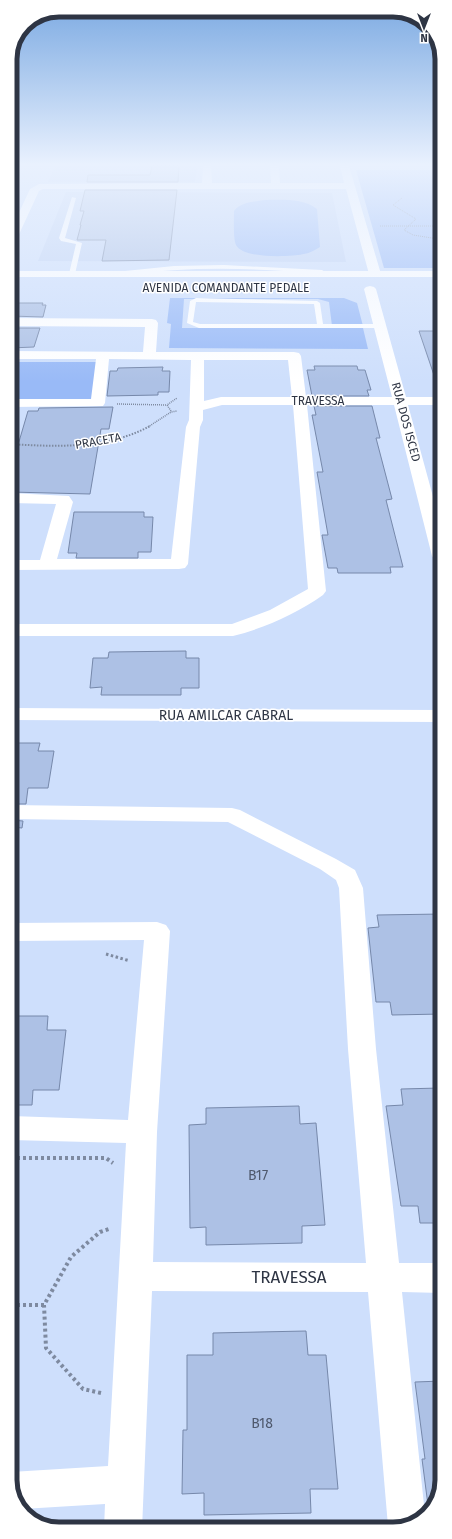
<svg xmlns="http://www.w3.org/2000/svg" width="452" height="1539" font-family="'Fira Sans',sans-serif">
  <rect width="100%" height="100%" fill="#cedffc"/>
  <path fill="#c0d3f5" d="M55 166H197L195 182H48Z
    M66 192 332 193 346 262 38 261Z"/>
  <path fill="#99baf7" d="M356 170H441V268H384Z
    M265 200C281 200 303 198 317 209L320 247C315 250 310 253 304 254 290 257 243 259 236 245 233 238 234 219 234 211 241 202 254 202 265 200Z
    M170 298H344L357 303 363 326H332L329 302 318 299H184L182 328H363L368 349 169 348 171 324 167 323Z
    M10 362H99L92 399H10Z"/>
  <path fill="#adc1e5" stroke="#7688aa" d="M152 166H179L178 182H87L88 175H150Z
    M85 190H177L169 260 102 261 106 240H77L81 225H80L84 211H80Z
    M10 303H43L42 305H46L43 317 10 316Z
    M10 328H40L34 347 10 348Z
    M419 331H441V387H438Z
    M314 366H357L358 370H365L371 390H367L369 396H312L307 370H315Z
    M163 367 162 371H170L169 392H158V395L107 396 110 371H117L118 368Z
    M314 406H372L380 438H376L392 499 386 500 403 567H390L391 573H338L337 568H328L322 535H328L317 472H323L312 415H316Z
    M113 407 109 429H101L90 494 10 492V462H13L28 411H38L39 408Z
    M74 512H144V517H153L151 552H138V558H76L77 553H68Z
    M186 651V658H199V688H181V695H101L102 687 90 688 93 658H108L109 652Z
    M10 743H40L38 751H54L48 788H28L26 804H11Z
    M11 820 23 821 22 828 11 827Z
    M442 914V1014L392 1015 390 1002H376L368 928 379 927 377 915Z
    M11 1016H48L47 1030H66L59 1090H33L32 1105H11Z
    M440 1088 442 1097V1223H420L418 1206H401L386 1106 403 1105 401 1089Z
    M299 1106 300 1124 316 1123 325 1225 302 1226V1243L206 1245V1227L190 1228 189 1125 206 1124V1108Z
    M306 1331 308 1355H326L338 1489H310L311 1513 204 1515V1493L182 1494 183 1430H187V1355H213V1333Z
    M442 1381V1480L429 1513 422 1459H425L415 1382Z"/>
  <g fill="none" stroke-linecap="round" stroke-linejoin="round">
    <path stroke="#7e8aa0" stroke-width="1" stroke-dasharray="1 1" stroke-linecap="butt" d="M402 198 393 205 416 219 404 230 413 235 438 239 440 241 437 245 441 248
      M380 226H441"/>
    <path stroke="#7e8aa0" stroke-width="1.5" stroke-dasharray="1 1" stroke-linecap="butt" d="M117 404 167 405
      M171 411 167 405 177 398
      M148 427 171 412 177 411"/>
    <path stroke="#7e8aa0" stroke-width="2" stroke-dasharray="1.5 1.5" stroke-linecap="butt" d="M10 444C57 447 108 449 150 426"/>
    <path stroke="#7e8aa0" stroke-width="3" stroke-dasharray="2.5 2.5" stroke-linecap="butt" d="M106 954 130 961"/>
    <path stroke="#7e8aa0" stroke-width="4" stroke-dasharray="3 3" stroke-linecap="butt" d="M11 1158H106L113 1163
      M11 1305H44
      M101 1393 83 1389 46 1348 44 1305 71 1257 100 1232 109 1229"/>
    <path fill="#fff" fill-rule="evenodd" d="M72 197 76 198 65 238 82 243 75 274 72 276 69 274 76 244 61 241 59 238Z
      M224 265 322 270 325 272 322 274C256 268 191 266 125 275L122 273 125 271 174 266Z
      M441 287V291L433 289Z
      M196 298 317 301 320 303 323 324H380L383 326 380 328H199L187 323 190 301ZM196 302 314 304 317 324H200L193 322Z"/>
    <path fill="#fff" fill-rule="evenodd" d="M203 166H211L212 183H271L270 166H279L280 183H344L340 166H349L381 274 379 276H371L369 274 346 189H43L39 191 15 243 10 246V232L30 189 39 184 202 183Z
      M370 286 374 287 376 289 406 397H441V405H408L441 526V561L435 560 432 556 394 405H307L326 591 323 595C296 614 265 628 233 636H10V624H232L270 610 308 589 293 405H222L203 410V420L200 427 188 564 185 568 179 569 10 570V560H40L56 504 10 503V493L69 496 73 502 57 559H171L186 427 189 420 191 360 109 359 105 403 103 406 10 407V399H91L96 359H10V351L143 352 145 327 10 326V318L152 319 156 320 158 323 156 352H294L299 353 301 356 306 397H392L364 289 366 287ZM204 360H288L292 397H221L204 401Z
      M10 708 441 710V722L10 720Z
      M11 805 232 808 240 810 336 859 355 870 363 888 376 1049 399 1263H442V1293L402 1292 425 1515 403 1528H389L388 1526 368 1292 152 1291 142 1529H104L105 1504 22 1509 11 1490V1472L108 1466 126 1143 11 1140V1116L128 1120 144 940 11 941V923L157 922 166 925 170 931 157 1132 153 1262 366 1263 348 1049 339 888 336 880 320 869 228 822 11 819Z"/>
    <path fill="#fff" fill-rule="evenodd" d="M10 271H441V277H10Z"/>
  </g>
  <linearGradient id="sky" x2="0" y2="1"><stop stop-color="#7caae2"/><stop offset="0.43" stop-color="#e9f1fe"/><stop offset="1" stop-color="#e9f1fe" stop-opacity="0"/></linearGradient>
  <rect width="452" height="382" fill="url(#sky)"/>
  <g text-anchor="middle" stroke-width="3" stroke-linejoin="round" paint-order="stroke">
    <g font-size="12" fill="#2e3544" stroke="#fff">
      <text x="226" y="292">AVENIDA COMANDANTE PEDALE</text>
      <text x="318" y="405">TRAVESSA</text>
      <text transform="translate(406 422) rotate(75)" y="4">RUA DOS ISCED</text>
      <text transform="translate(98 441) rotate(-10)" y="4">PRACETA</text>
    </g>
    <g font-size="14" fill="#2e3544" stroke="#fff">
      <text x="226" y="720">RUA AMILCAR CABRAL</text>
    </g>
    <g font-size="14" fill="#4e586c">
      <text x="258" y="1180">B17</text>
      <text x="262" y="1428">B18</text>
    </g>
    <g font-size="17" fill="#2e3544" stroke="#fff">
      <text x="289" y="1283">TRAVESSA</text>
    </g>
  </g>
  <path d="M0 0H452V1539H0ZM59 17H393A42 42 0 0 1 435 59V1480A42 42 0 0 1 393 1522H59A42 42 0 0 1 17 1480V59A42 42 0 0 1 59 17Z" fill="#fff" fill-rule="evenodd"/>
  <path fill="none" stroke="#2e3544" stroke-width="5" d="M59 17H393A42 42 0 0 1 435 59V1480A42 42 0 0 1 393 1522H59A42 42 0 0 1 17 1480V59A42 42 0 0 1 59 17Z"/>
  <g transform="translate(424 28) rotate(180)" stroke="#ffffff" stroke-width="3" paint-order="stroke">
  <path d="M0-3L7 15L0 10L-7 15Z" fill="#2e3544"/>
  <text y="-6" font-size="11" font-weight="bold" text-anchor="middle" fill="#2e3544">N</text>
  </g>
</svg>
